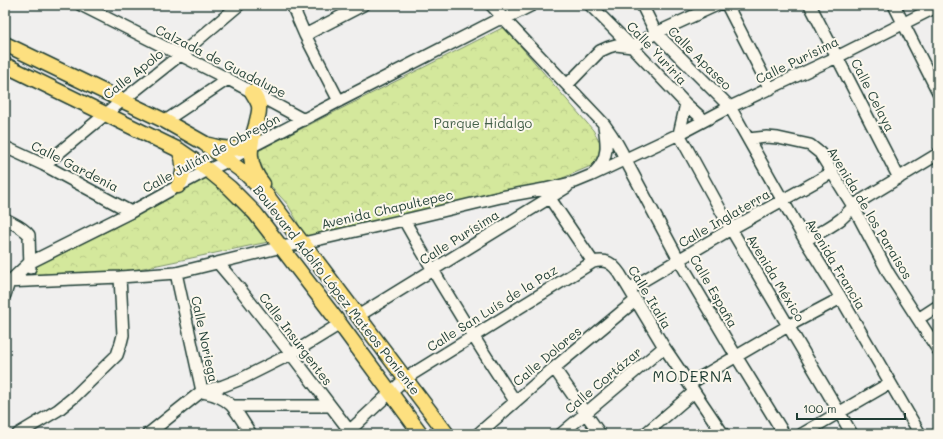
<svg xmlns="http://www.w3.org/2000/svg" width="943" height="439" font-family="Mali,sans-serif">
  <defs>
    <pattern id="park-crowns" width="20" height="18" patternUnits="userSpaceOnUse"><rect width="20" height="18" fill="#d4e89c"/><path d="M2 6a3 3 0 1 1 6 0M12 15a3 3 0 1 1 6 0" fill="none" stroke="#b6c887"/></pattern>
  </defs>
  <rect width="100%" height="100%" fill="#f0efee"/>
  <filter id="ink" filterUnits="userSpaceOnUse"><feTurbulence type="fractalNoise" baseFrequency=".025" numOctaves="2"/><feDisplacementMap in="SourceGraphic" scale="8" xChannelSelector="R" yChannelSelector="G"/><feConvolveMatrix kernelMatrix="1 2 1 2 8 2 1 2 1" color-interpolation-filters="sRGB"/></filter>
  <g filter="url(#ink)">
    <path fill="url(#park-crowns)" stroke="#7a9268" d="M504 27 593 130 600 142 599 153 593 165 551 183 305 238 296 219 288 205 262 176 255 152Z
      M205 175 240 208 268 242 129 271 37 277 33 268 40 262 114 228Z"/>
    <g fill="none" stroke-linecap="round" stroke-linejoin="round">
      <g stroke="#1f3d34" stroke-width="14">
        <path id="minor" d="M81 5 228 79 304 120
          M292 5 305 35 339 101
          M491 5 604 124C612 135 620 146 625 159L679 260 736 356 784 434
          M590 5 632 47 686 104 704 120
          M642 5 656 33 730 107 805 240 841 298 920 434
          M727 5 770 89
          M810 5 837 57 899 178
          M894 5 938 92
          M305 35 363 5
          M567 85 600 51 609 47 616 45 632 47 656 33 717 5
          M686 104 679 134 731 229 852 434
          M165 121 228 79
          M748 139 767 137 778 138 810 145 820 153 853 206 889 274 938 350
          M5 147 44 165 131 212
          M44 165 118 104 180 55 239 5
          M595 172C609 158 607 144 604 126
          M546 191 549 197 593 262
          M5 219C14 224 23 227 29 235L30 268
          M404 220C439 282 476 342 515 401
          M805 240C817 234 830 228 841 219 848 213 854 205 862 200L938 154
          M218 263 240 289 291 354 352 434
          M176 273 202 391
          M5 282 120 277 176 273 282 247 303 243 413 218 501 197 545 189 575 182 592 175 679 134 730 107 837 57 938 6
          M9 282 29 263 131 212 178 186 208 170 228 161 251 147 339 101 497 20 504 19 532 5
          M629 289 731 229 833 172
          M5 295 9 282
          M358 316 567 187
          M918 319 938 306
          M554 368 600 434
          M689 384 788 326 841 298
          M203 392C213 394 224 398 231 405 237 411 246 427 251 434
          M232 406H330
          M18 434 58 410 74 397 117 355 121 343 123 335 120 277
          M148 434 202 391 223 386 241 379 291 354 340 324
          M346 434 406 378 593 262C607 259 612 263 620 274L664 347 723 434
          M478 434 554 368 636 300
          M561 434 664 347
          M645 434 694 392
          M802 434 890 383"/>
      </g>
      <g stroke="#1f3d34" stroke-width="17">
        <path id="major" d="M5 44 165 121 204 143 246 174 265 193 300 240 303 243 447 434
          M5 65 179 150 208 170 230 188 255 213 340 324 421 434
          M252 92C255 97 258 101 259 106 260 112 257 119 256 125 249 147 247 165 263 184
          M210 145C224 150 237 149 251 147
          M178 186C185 174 185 162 179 150"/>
      </g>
      <use href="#minor" stroke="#fbf7ec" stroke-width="11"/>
      <use href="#major" stroke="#fde080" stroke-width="14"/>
    </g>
  </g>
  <g text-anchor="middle" stroke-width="4" stroke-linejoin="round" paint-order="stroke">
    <g font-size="13" fill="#1f3d34" stroke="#fbf7ec">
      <text transform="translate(657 53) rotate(47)" y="5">Calle Yuriria</text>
      <text transform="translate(700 58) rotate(45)" y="5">Calle Apaseo</text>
      <text transform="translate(797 60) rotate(-26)" y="5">Calle Purísima</text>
      <text transform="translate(221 61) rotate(27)" y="5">Calzada de Guadalupe</text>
      <text transform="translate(133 74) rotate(-38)" y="5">Calle Apolo</text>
      <text transform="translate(873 95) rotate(63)" y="5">Calle Celaya</text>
      <text transform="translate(211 153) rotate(-28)" y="5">Calle Julián de Obregón</text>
      <text transform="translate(75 166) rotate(27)" y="5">Calle Gardenia</text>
      <text transform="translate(387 209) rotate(-13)" y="5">Avenida Chapultepec</text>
      <text transform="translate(870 213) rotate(59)" y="5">Avenida de los Paraisos</text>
      <text transform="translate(724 218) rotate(-30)" y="5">Calle Inglaterra</text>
      <text transform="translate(459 237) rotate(-32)" y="5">Calle Purísima</text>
      <text transform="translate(836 264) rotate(59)" y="5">Avenida Francia</text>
      <text transform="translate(776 278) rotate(59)" y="5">Avenida México</text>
      <text transform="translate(337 290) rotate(52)" y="5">Boulevard Adolfo López Mateos Poniente</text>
      <text transform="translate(714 291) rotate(60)" y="5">Calle España</text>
      <text transform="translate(650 297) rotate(59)" y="5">Calle Italia</text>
      <text transform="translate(492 308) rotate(-32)" y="5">Calle San Luís de la Paz</text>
      <text transform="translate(205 339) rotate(78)" y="5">Calle Noriega</text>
      <text transform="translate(296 339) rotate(53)" y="5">Calle Insurgentes</text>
      <text transform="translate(547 356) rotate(-40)" y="5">Calle Dolores</text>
      <text transform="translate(603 380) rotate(-40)" y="5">Calle Cortázar</text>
    </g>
    <g font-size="13" fill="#435f49" stroke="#fbf7ec">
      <text x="483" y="128">Parque Hidalgo</text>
    </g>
    <g font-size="15" letter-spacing="1" fill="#1f3d34" stroke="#fbf7ec">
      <text x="693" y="382">MODERNA</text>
    </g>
  </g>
  <rect width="943" height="439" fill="none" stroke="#fbf7ec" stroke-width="20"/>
  <rect x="10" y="10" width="923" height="419" fill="none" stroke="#1f3d34" stroke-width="1.5" filter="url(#ink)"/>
  <path d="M797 413v6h108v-6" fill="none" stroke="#1f3d34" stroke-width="2"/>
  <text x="803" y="413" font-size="12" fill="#1f3d34" stroke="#fbf7ec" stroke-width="3" paint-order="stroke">100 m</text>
</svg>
